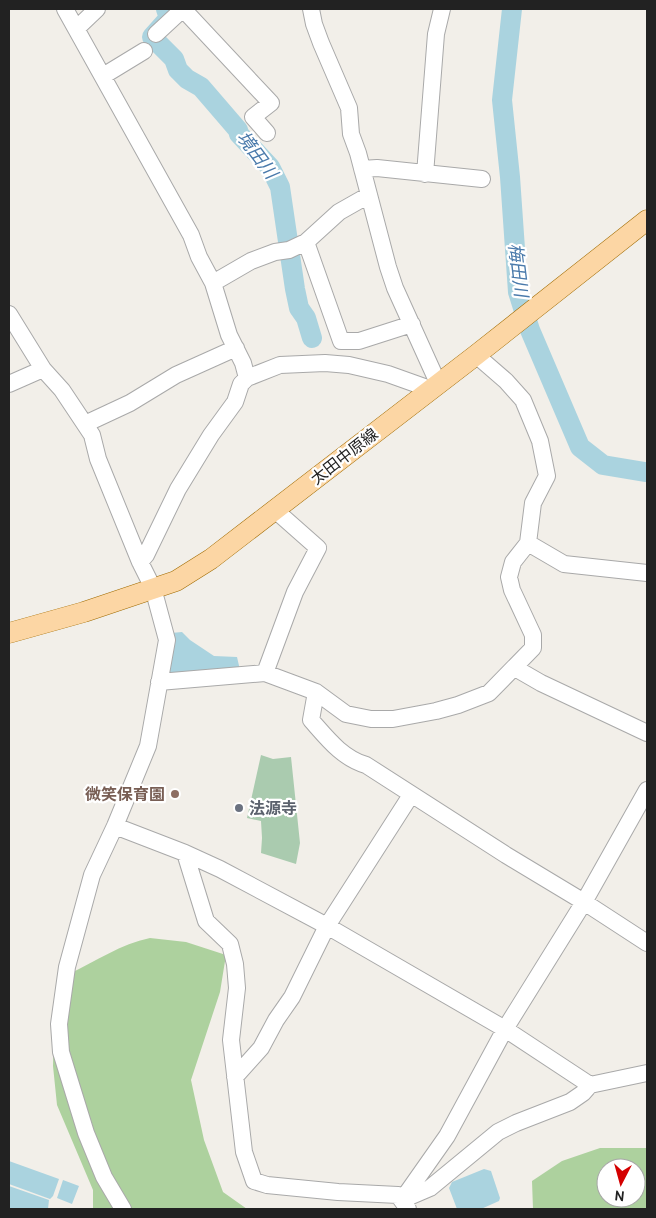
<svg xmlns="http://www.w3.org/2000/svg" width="656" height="1218" font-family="Cabin,'Noto Sans JP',sans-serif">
  <rect width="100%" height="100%" fill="#f2efe9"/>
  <path fill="#add19e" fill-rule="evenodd" d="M150 938 186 942 226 955 220 992 191 1080 204 1140 223 1192 247 1209H93V1190L57 1105 53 1066 54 1019 69 974C96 961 121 944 150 938Z
    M600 1148H647V1209H533L532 1181 562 1161ZM606 1168H636V1198H606Z"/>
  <path fill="#aacbaf" d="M261 755 273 759 291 757 300 843 296 864 261 853 262 838 261 821 247 818Z"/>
  <path fill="#aad3df" d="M182 632 190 640 214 656 237 657 240 670 169 676 171 633Z
    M9 1161 59 1179 53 1196 50 1199 9 1184Z
    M484 1169 491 1171 500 1198 499 1201 481 1209H457L449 1188 452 1182Z
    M63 1180 79 1186 72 1204 57 1198Z
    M9 1186 49 1200 48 1209H9Z"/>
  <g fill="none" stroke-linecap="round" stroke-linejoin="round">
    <path stroke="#aad3df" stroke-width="3" d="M645 472 647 471"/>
    <path stroke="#aad3df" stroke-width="20" d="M166 9 169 18 152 37 174 59 178 70 187 79 201 87 238 130 239 134 270 167 280 187 295 289 299 308 306 318 312 338
      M512 9 502 100 510 177 518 292 530 330 580 447 603 465 645 472"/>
    <g stroke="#a9a9a9" stroke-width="18">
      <path id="minor" d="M65 9 191 235 199 257 213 283 229 335 243 363 247 378
        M183 9 271 103 253 117 267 133
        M311 9 314 24 321 43 349 108 351 134 358 153 388 267 395 288 438 383
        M76 29 97 9
        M156 34 183 9
        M103 76 144 51
        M362 169 377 168 482 179
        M425 174 436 34 442 9
        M306 242 341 341H359L412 324
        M213 283 251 261 275 252 289 250 306 242 339 212 369 195
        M9 314 43 369 62 390 92 435 98 459 140 562 153 588 167 640 148 746 115 826 92 875 67 967 59 1024 61 1052 86 1133 104 1177 123 1209
        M9 384 43 369
        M85 424 130 403 176 375 236 348
        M528 543 564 564 647 573
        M140 562 146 555 178 489 211 435 235 402 241 384 247 378 280 365 325 363 349 365 388 374 430 389
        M515 668 541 683 647 733
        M265 673 295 592 318 548 275 510
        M159 682 265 673 316 692 346 714 371 719H393L436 711 458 705 489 693 533 648V635L512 590 509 577 513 562 528 543 533 503 547 476 540 441 523 400 506 381 476 355
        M316 692 311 720C327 738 342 758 366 765L506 855 584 902 647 943
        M115 826 185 853 220 869 327 926 505 1029 590 1085
        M185 853 206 921 230 944 235 964 237 988 231 1040 244 1152 254 1181 267 1185 338 1192 398 1195 408 1209
        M235 1077 261 1048 276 1020 292 997 327 926 411 795
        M402 1200 447 1136 505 1029 584 902 647 790
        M402 1200 430 1188 498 1132 516 1123 570 1102 583 1093 590 1085 647 1073"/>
    </g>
    <g stroke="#a06b00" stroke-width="21">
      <path id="major" d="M9 633 84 612 176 581 211 559 476 355 647 220"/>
    </g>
    <use href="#minor" stroke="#fff" stroke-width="16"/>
    <use href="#major" stroke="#fcd6a4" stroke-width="20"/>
  </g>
  <circle fill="#8d6e63" stroke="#fff" stroke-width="2" cx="175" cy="794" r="5"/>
  <circle fill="#6b7280" stroke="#fff" stroke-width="2" cx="239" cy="808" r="5"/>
  <g text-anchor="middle" stroke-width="4.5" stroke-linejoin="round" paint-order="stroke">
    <g font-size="16" fill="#222" stroke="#fff">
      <text transform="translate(344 456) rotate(-38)" y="6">太田中原線</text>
    </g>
    <g font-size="16" font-weight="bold" fill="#785e54" stroke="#fff" text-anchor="end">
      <text x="165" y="800">微笑保育園</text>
    </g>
    <g font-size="16" font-weight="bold" fill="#5b616d" stroke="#fff" text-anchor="start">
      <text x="249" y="814">法源寺</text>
    </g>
    <g font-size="18" font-style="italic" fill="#4a7aab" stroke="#fff">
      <text transform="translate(257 155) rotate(53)" y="6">境田川</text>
      <text transform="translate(518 270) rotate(83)" y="6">梅田川</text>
    </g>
  </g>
  <rect width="656" height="1218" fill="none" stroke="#222222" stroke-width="20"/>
  <g transform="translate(621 1183) rotate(186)"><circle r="24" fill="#ffffff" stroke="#a7a7a7"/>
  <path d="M0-4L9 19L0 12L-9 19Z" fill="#d40000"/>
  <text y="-8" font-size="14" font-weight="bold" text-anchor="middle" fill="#222222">N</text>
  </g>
</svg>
